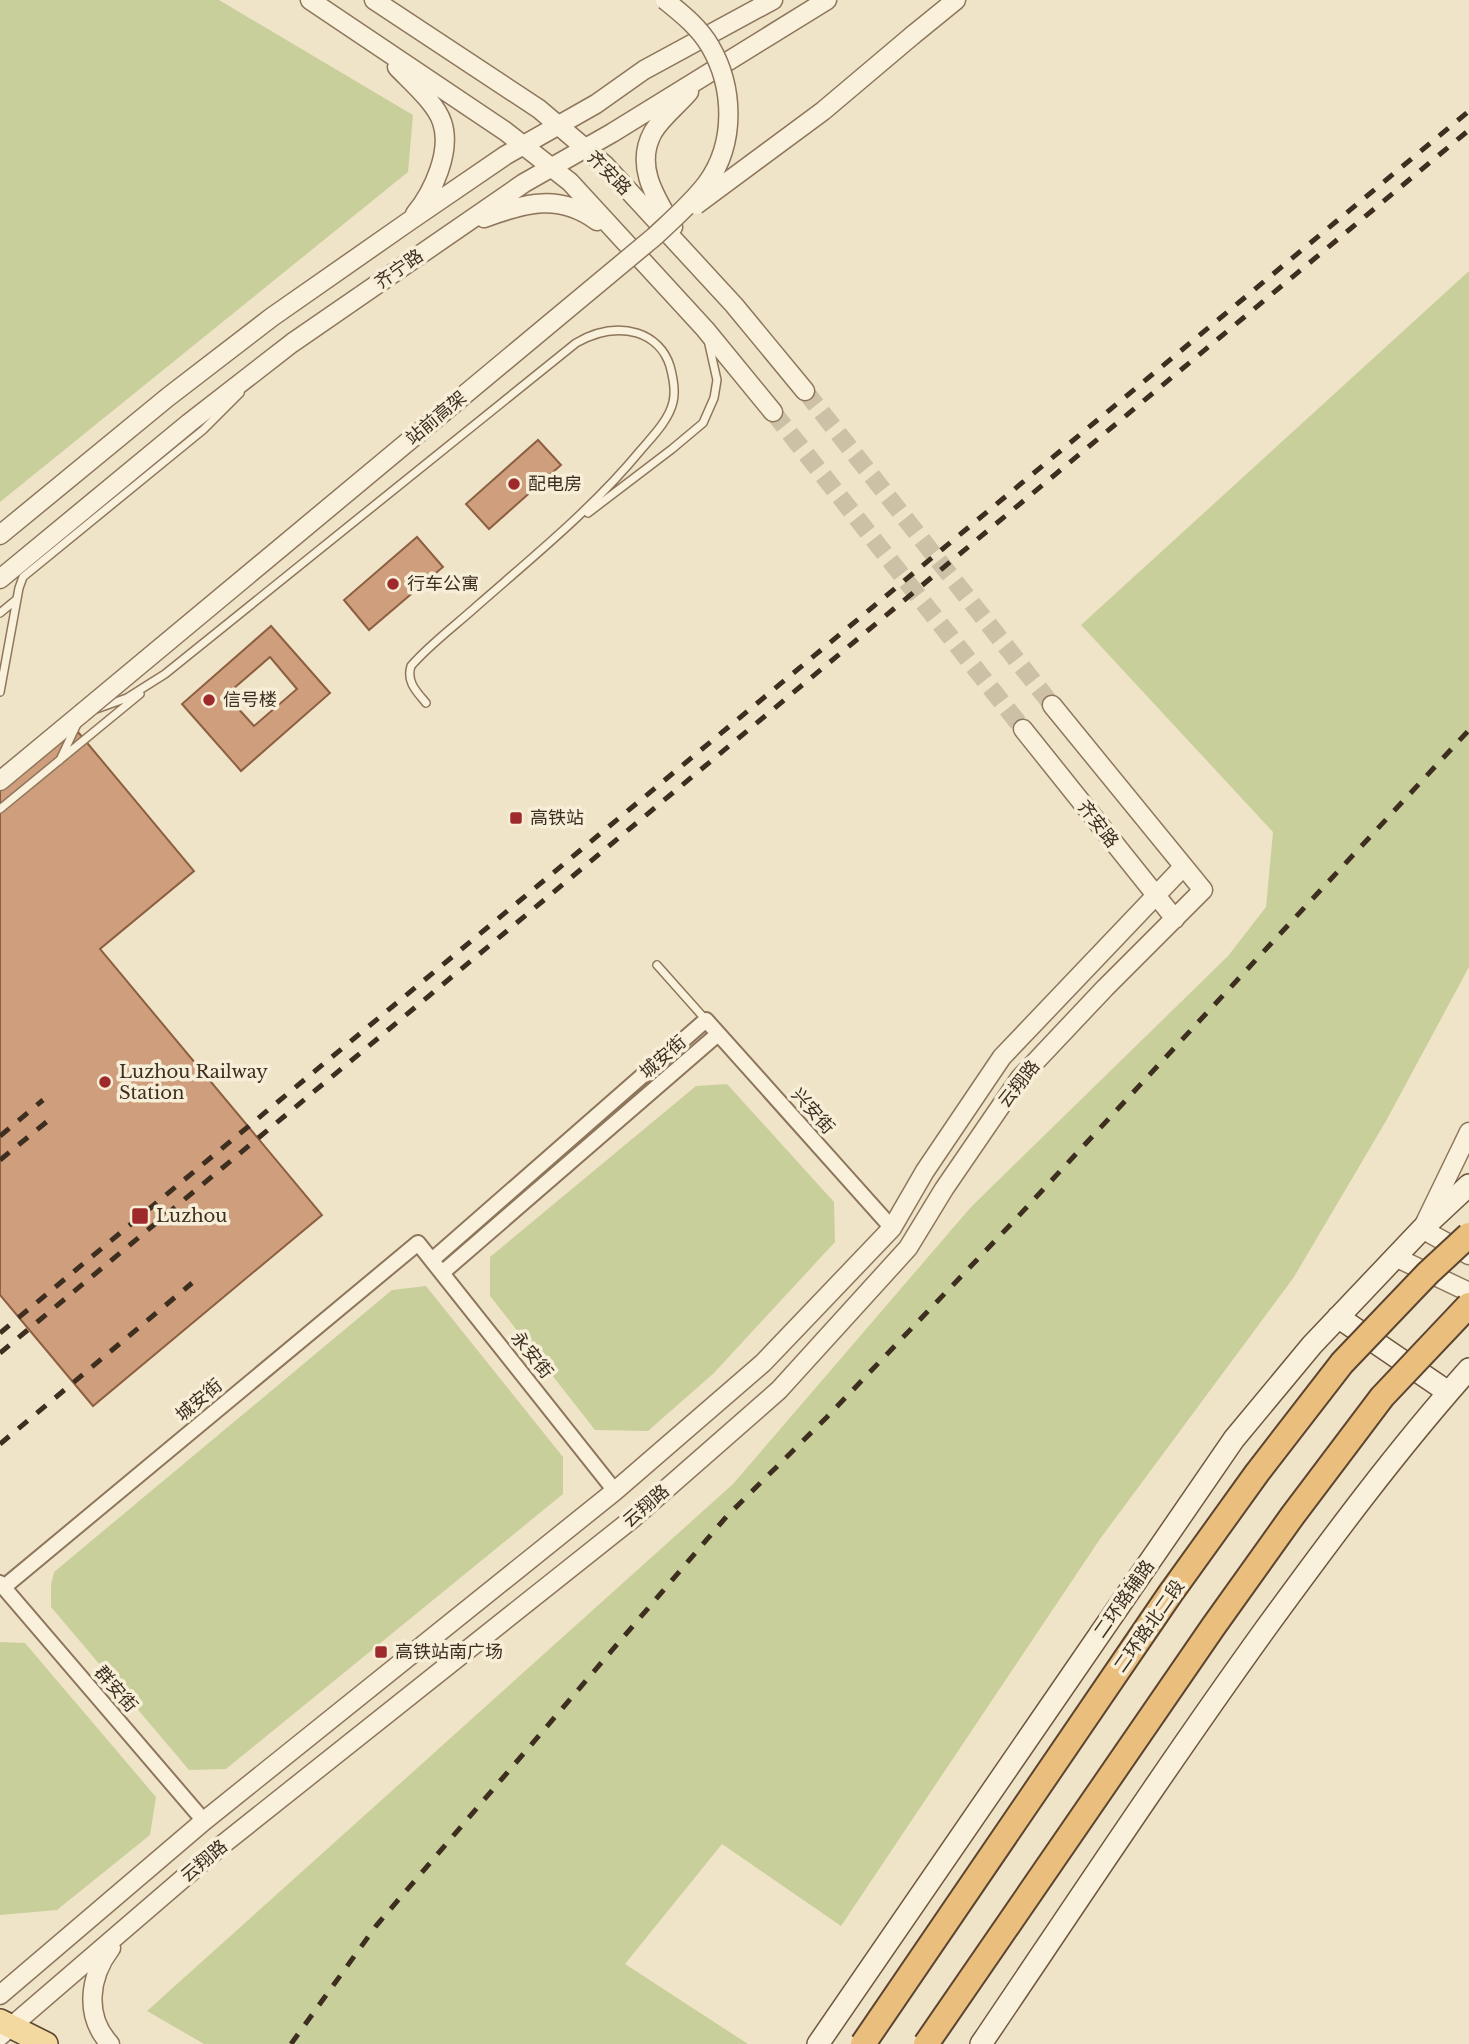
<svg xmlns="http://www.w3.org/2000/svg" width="1469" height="2044" font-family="'Libre Baskerville','Noto Sans SC',serif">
  <rect width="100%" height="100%" fill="#f0e4c8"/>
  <path fill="#c9cf9b" d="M0 0H219L413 115 408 172 0 502Z
    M1469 271V967L1386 1121 1294 1277 1100 1539 841 1926 722 1844 625 1964 748 2044H204L147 2011 733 1484 971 1207 1228 956 1266 907 1273 832 1081 625Z
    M727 1084 834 1202 835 1242 714 1373 648 1431 595 1430 490 1296V1257L696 1086Z
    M426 1286 563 1457V1494L226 1769 189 1770 51 1607V1585L54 1572 392 1290Z
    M0 1642 25 1643 156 1797 150 1835 57 1910 0 1915Z"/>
  <path fill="#cf9f7d" stroke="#8d5f41" stroke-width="2" fill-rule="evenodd" d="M538 440 561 465 489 529 466 504Z
    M417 537 443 567 369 630 344 600Z
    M271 626 330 693 241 771 182 704ZM270 657 297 689 254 726 226 695Z
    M73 726 194 871 100 949 322 1215 93 1406 0 1295V786Z"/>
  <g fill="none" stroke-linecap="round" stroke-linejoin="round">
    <path stroke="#ccc0a6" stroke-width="18" stroke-dasharray="18 9" stroke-linecap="butt" d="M805 391 1052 705
      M773 412 1023 729"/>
    <g stroke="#8d765c" stroke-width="10">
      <path id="service" d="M588 513 672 449 703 423 714 398 717 380 708 340
        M0 613 17 599
        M0 692 19 588 23 577 203 430 240 393
        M96 709 127 698 165 674 576 343C595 332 616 327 637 333 653 338 665 350 670 366 673 377 676 390 673 402 669 420 652 437 640 451 593 508 534 556 478 605 456 625 430 644 411 666 406 682 417 692 426 703
        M60 760 77 724
        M0 809 140 694
        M657 965 706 1020"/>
    </g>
    <g stroke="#8d765c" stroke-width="18">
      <path id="minor" d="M432 1260 706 1020 892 1228
        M442 1273 718 1034
        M0 1583 204 1821
        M4 1587 418 1243 615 1491"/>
    </g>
    <g stroke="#8d765c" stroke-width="21">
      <path id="tertiary" d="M310 0 505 131 570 182 705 329 773 412
        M374 0 539 109 605 165 734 305 805 391
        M913 35 956 0
        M397 67C410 81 436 103 442 122 452 151 433 192 415 214
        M484 218C526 203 559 193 597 221
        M673 227C656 198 634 166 653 132 662 117 678 105 689 92
        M0 535 168 397 272 317 408 222 506 155 596 104 644 70 773 0
        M0 579 189 423 292 343 524 183 612 133 827 0
        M1023 729 1175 919
        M0 781 82 713
        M1469 1132 1422 1229 1469 1255
        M1395 1257 1469 1292
        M0 1995 204 1821 615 1491 763 1363 892 1228 925 1171 1002 1057 1183 867
        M0 2036 222 1845 632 1519 779 1390 908 1248 944 1189 1020 1078 1105 988 1203 890 1052 705
        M110 2044C84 2016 89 1977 111 1948"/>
    </g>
    <g stroke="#6f573f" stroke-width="24">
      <path id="secondary" d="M1338 1317 1448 1392
        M818 2044 1234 1439 1312 1345 1422 1229 1469 1185
        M981 2044C1075 1905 1168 1764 1266 1628 1331 1539 1396 1451 1469 1369"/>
    </g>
    <g stroke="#5b4430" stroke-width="26">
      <path id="primary" d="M0 2021 46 2044"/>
    </g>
    <use href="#service" stroke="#faf1dc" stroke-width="7"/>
    <use href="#minor" stroke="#faf1dc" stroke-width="14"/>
    <use href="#tertiary" stroke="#faf1dc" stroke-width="18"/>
    <use href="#secondary" stroke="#faf1dc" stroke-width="21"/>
    <use href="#primary" stroke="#f3d9a0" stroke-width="23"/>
    <path stroke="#3d2e20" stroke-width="5" stroke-dasharray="12 12" stroke-linecap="butt" d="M0 1136 43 1100
      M0 1160 55 1115
      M0 1333 1469 111
      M0 1353 1469 130
      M0 1444 192 1283
      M291 2044 376 1926 727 1516 827 1417 1013 1222 1469 730"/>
    <g stroke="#8d765c" stroke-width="21" stroke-linecap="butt">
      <path id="tertiary-bridge" d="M696 205 823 111 913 35
        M82 713 654 237C672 220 692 203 707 183 736 143 734 87 710 46 699 27 681 13 665 0"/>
    </g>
    <g stroke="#5b4430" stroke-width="28" stroke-linecap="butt">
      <path id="trunk-bridge" d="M863 2044 1170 1594 1257 1473 1342 1363 1428 1273 1469 1235
        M926 2044 1213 1627 1293 1515 1382 1397 1469 1305"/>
    </g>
    <use href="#tertiary-bridge" stroke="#faf1dc" stroke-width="18"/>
    <use href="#trunk-bridge" stroke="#eabe7c" stroke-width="24"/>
  </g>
  <g fill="#9e2a2b" stroke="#f7eed8" stroke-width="2.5">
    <circle cx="514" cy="484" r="7"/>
    <circle cx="393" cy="584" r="7"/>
    <circle cx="209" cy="700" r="7"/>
    <rect x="509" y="811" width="14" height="14" rx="3.5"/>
    <circle cx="105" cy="1082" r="7"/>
    <rect x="131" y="1207" width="18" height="18" rx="3.5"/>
    <rect x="374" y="1645" width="14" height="14" rx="3.5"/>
  </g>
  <g text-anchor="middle" stroke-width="7" stroke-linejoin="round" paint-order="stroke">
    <g font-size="18" fill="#3d2e20" stroke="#f7eed8">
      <text transform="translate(609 173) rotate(45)" y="6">齐安路</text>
      <text transform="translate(399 269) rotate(-35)" y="6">齐宁路</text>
      <text transform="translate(436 418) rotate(-40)" y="6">站前高架</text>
      <text transform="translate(1098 824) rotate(52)" y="6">齐安路</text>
      <text transform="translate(663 1057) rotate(-41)" y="6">城安街</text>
      <text transform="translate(1019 1084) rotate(-52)" y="6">云翔路</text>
      <text transform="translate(813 1111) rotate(48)" y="6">兴安街</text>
      <text transform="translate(532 1355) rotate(51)" y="6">永安街</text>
      <text transform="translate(199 1400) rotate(-40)" y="6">城安街</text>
      <text transform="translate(646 1506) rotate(-41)" y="6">云翔路</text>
      <text transform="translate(1124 1599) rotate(-55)" y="6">二环路辅路</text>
      <text transform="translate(1149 1626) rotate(-55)" y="6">二环路北二段</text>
      <text transform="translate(116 1689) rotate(49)" y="6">群安街</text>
      <text transform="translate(204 1861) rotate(-40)" y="6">云翔路</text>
    </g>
    <g font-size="18" fill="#3d2e20" stroke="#f7eed8" text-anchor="start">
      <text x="528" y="490">配电房</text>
      <text x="407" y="590">行车公寓</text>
      <text x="223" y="706">信号楼</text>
      <text x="530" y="824">高铁站</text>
      <text x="119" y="1078">Luzhou Railway<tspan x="119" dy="21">Station</tspan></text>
      <text x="156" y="1222">Luzhou</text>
      <text x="395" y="1658">高铁站南广场</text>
    </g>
  </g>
</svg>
